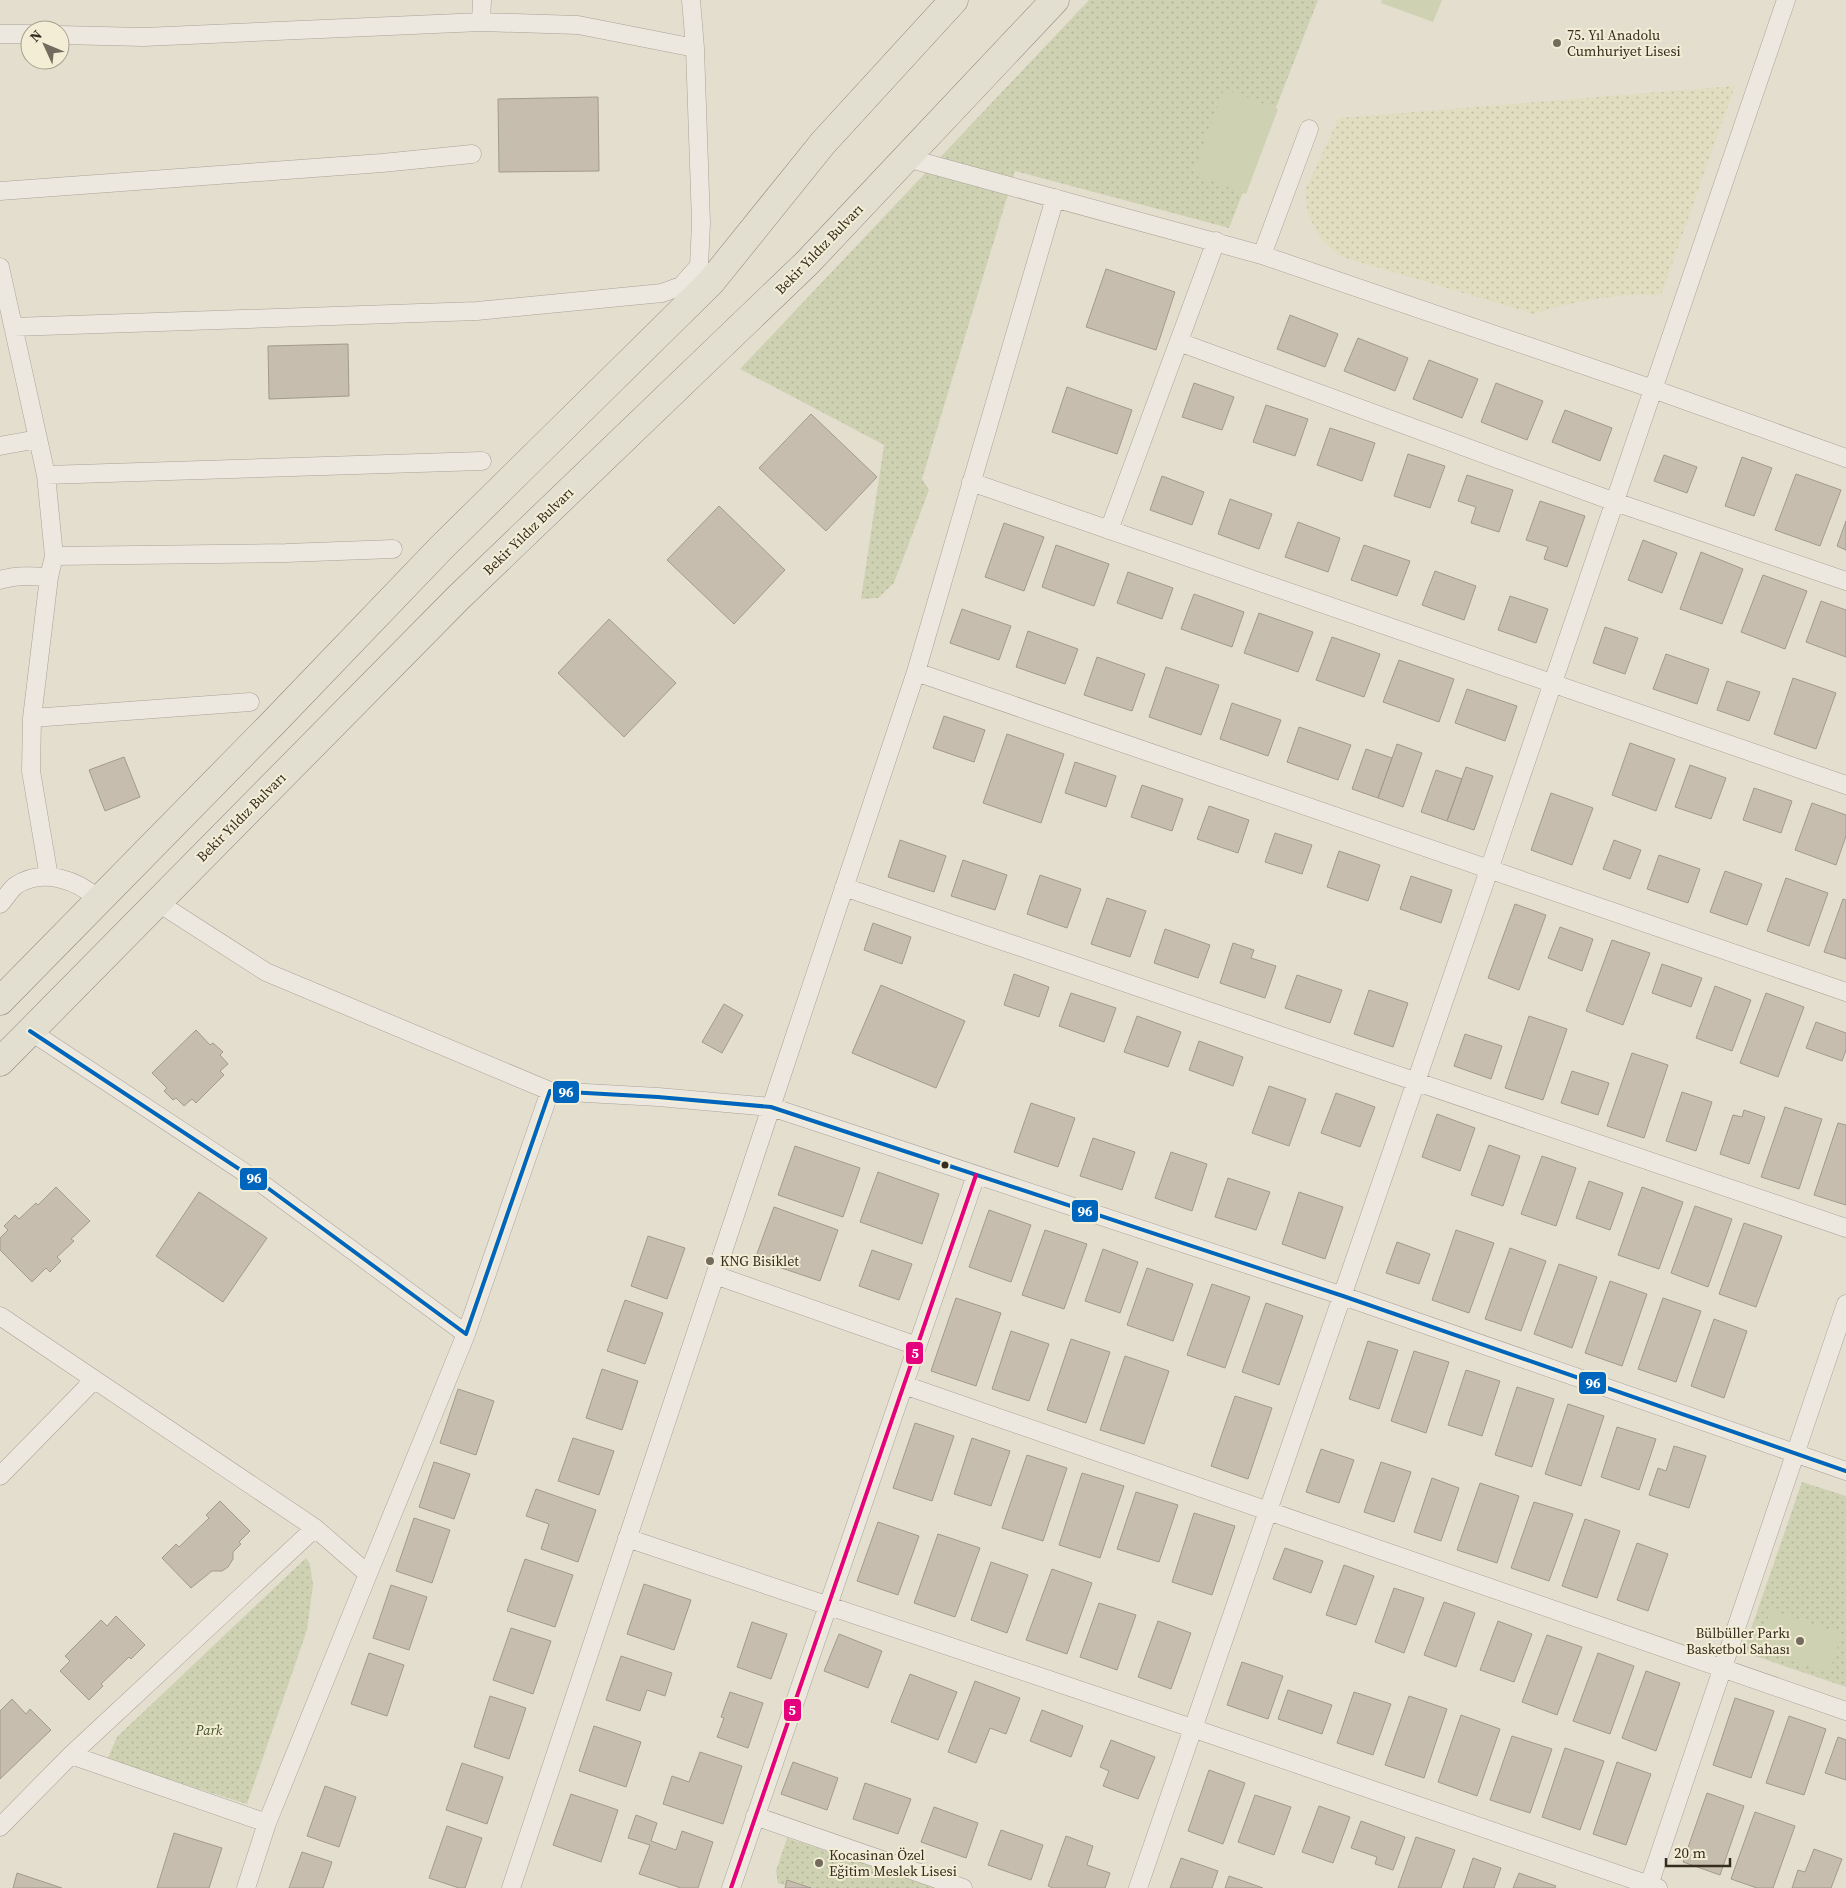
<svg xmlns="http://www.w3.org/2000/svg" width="1846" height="1888" font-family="'Source Serif 4',serif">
  <defs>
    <pattern id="farmland-dots" width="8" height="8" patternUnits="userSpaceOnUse" patternTransform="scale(1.25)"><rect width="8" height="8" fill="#e1ddc0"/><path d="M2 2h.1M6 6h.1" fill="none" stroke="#c2bea5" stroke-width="1.8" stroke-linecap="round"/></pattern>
    <pattern id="green-dots" width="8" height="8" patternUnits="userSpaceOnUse" patternTransform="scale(1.25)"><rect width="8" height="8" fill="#cfd2b2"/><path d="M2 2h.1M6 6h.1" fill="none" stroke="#b2b599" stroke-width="1.8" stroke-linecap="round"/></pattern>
  </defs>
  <rect width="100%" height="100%" fill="#e3dece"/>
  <path fill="url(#farmland-dots)" d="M1735 86 1661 295H1628L1595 299 1564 305 1534 314 1339 256 1320 238 1308 215 1305 190 1339 118Z"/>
  <path fill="url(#green-dots)" d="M1089 0H1318L1229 228 1015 171 922 479 929 490 894 583 878 598 861 599 884 445 740 369Z
    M1802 1482 1846 1496V1687L1743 1652Z
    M306 1558 310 1564 313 1585 307 1630 247 1804 107 1760 117 1737Z
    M787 1838 939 1888H793L778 1883 776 1871Z"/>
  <path fill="#cfd2b2" d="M1382 0H1442L1433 22 1381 3Z
    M1224 89 1278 109 1246 194 1193 174Z
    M1771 1610 1842 1634 1829 1673 1758 1648Z"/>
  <path fill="#c6bdaf" stroke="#a39a8e" d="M598 97 599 171 499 172 498 99Z
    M1106 269 1175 292 1156 350 1086 327Z
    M1290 315 1338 334 1325 367 1277 349Z
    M1358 338 1408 358 1395 391 1344 371Z
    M348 344 349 396 269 399 268 346Z
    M1429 360 1478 379 1462 418 1413 399Z
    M1194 383 1234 397 1222 430 1182 417Z
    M1496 383 1543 401 1527 440 1481 422Z
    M1067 387 1132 410 1117 454 1052 432Z
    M1266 405 1308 419 1295 456 1253 442Z
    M1565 410 1612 428 1600 461 1552 442Z
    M811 414 877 477 826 531 759 468Z
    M1330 428 1375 443 1362 481 1317 465Z
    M1408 454 1445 466 1430 508 1394 496Z
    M1664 455 1697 467 1687 493 1654 481Z
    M1742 457 1772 468 1754 516 1725 506Z
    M1796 474 1841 490 1820 546 1775 530Z
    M1467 475 1513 490 1499 532 1471 523 1476 507 1458 501Z
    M1162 476 1204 492 1192 525 1150 510Z
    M1230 499 1272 514 1259 549 1218 534Z
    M1540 501 1585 516 1567 567 1544 559 1548 547 1526 540Z
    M719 506 785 570 734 624 667 560Z
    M1846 521V550L1837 546Z
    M1298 522 1340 538 1328 572 1285 557Z
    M1004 523 1044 537 1024 591 985 577Z
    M1643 540 1677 553 1662 593 1628 580Z
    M1056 545 1109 564 1094 606 1042 587Z
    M1364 545 1410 561 1397 596 1351 580Z
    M1701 552 1743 569 1722 624 1680 609Z
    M1435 571 1476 586 1464 620 1422 605Z
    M1128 572 1173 588 1162 619 1117 603Z
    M1763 575 1807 591 1785 649 1741 632Z
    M1194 594 1244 612 1232 647 1181 629Z
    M1510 596 1548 609 1536 643 1498 630Z
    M1821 601 1846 610V657L1806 642Z
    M962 609 1011 626 999 660 950 643Z
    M1259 613 1313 632 1298 672 1244 653Z
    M609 619 676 683 624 737 558 673Z
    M1605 627 1638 638 1625 674 1593 663Z
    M1028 631 1078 649 1065 684 1016 667Z
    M1332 637 1380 654 1364 697 1316 680Z
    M1666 654 1709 669 1697 704 1653 689Z
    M1097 657 1145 674 1132 711 1084 695Z
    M1399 660 1454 679 1439 722 1383 702Z
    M1166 667 1219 685 1201 735 1149 717Z
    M1793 678 1836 693 1816 749 1774 734Z
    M1727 681 1760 692 1749 721 1717 710Z
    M1467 689 1517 706 1505 741 1455 723Z
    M1232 703 1281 720 1268 756 1220 739Z
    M944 716 985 730 974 762 933 748Z
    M1299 727 1351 745 1338 780 1287 762Z
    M1007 734 1064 754 1041 823 983 803Z
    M1630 743 1675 759 1656 811 1612 795Z
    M1397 744 1422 753 1403 807 1378 798Z
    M1366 749 1392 758 1378 798 1352 789Z
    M124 757 140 797 105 811 89 770Z
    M1075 762 1116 776 1106 807 1065 793Z
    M1690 765 1726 778 1711 819 1675 807Z
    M1466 767 1493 776 1474 830 1447 821Z
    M1436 770 1462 779 1447 821 1421 812Z
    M1142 785 1183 799 1172 831 1131 817Z
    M1754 788 1792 801 1781 833 1743 820Z
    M1551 793 1593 808 1572 865 1531 850Z
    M1812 803 1846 815V836L1836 865 1795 850Z
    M1209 806 1249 820 1238 853 1197 839Z
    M1275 833 1312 845 1302 874 1265 862Z
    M900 840 946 856 934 892 888 877Z
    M1614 840 1641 850 1630 879 1603 869Z
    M1339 851 1380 865 1368 901 1327 887Z
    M1659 855 1700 869 1688 903 1647 889Z
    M963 860 1007 875 995 910 951 896Z
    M1725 871 1762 884 1747 925 1710 912Z
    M1040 875 1081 889 1067 928 1027 914Z
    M1411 876 1452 890 1441 923 1400 909Z
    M1786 878 1828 893 1809 946 1767 931Z
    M1107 898 1146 911 1130 957 1091 944Z
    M1843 899 1846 900V959L1824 952Z
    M1515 904 1546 915 1519 990 1488 978Z
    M873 923 911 937 902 964 864 950Z
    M1560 927 1593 939 1582 971 1548 958Z
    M1165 929 1210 945 1198 978 1154 963Z
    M1612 940 1650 953 1623 1025 1586 1011Z
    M1233 943 1254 950 1251 958 1276 966 1265 998 1220 983Z
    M1662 964 1702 978 1691 1007 1652 993Z
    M1014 974 1049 987 1039 1017 1004 1005Z
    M1297 975 1342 990 1330 1023 1285 1008Z
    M881 985 965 1021 936 1088 852 1053Z
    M1715 986 1751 1000 1732 1051 1696 1038Z
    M1369 990 1408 1003 1393 1047 1354 1034Z
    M1071 993 1116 1008 1104 1042 1059 1026Z
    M1766 993 1804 1007 1778 1077 1740 1063Z
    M724 1004 743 1015 722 1053 702 1042Z
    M1137 1016 1181 1032 1168 1067 1124 1052Z
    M1529 1016 1567 1029 1543 1100 1505 1088Z
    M1816 1022 1846 1033V1050L1842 1061 1806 1048Z
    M196 1030 210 1045 213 1043 223 1052 220 1055 228 1064 220 1071 224 1075 196 1103 192 1099 184 1106 176 1098 173 1100 164 1091 167 1088 152 1073Z
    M1465 1034 1502 1046 1491 1079 1454 1066Z
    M1199 1041 1243 1057 1233 1086 1189 1070Z
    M1632 1053 1668 1065 1644 1138 1607 1126Z
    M1572 1071 1609 1083 1598 1115 1561 1103Z
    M1269 1086 1306 1099 1289 1146 1252 1133Z
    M1682 1092 1712 1102 1696 1151 1666 1141Z
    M1336 1093 1375 1107 1360 1147 1321 1133Z
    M1031 1103 1075 1118 1058 1167 1014 1152Z
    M1785 1107 1822 1119 1799 1189 1761 1177Z
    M1744 1110 1765 1117 1749 1164 1720 1154 1733 1115 1742 1117Z
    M1437 1114 1475 1128 1460 1171 1422 1157Z
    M1838 1123 1846 1125V1205L1814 1195Z
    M1093 1138 1135 1152 1122 1190 1080 1176Z
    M1489 1145 1520 1156 1503 1206 1471 1195Z
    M795 1146 860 1168 843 1217 778 1195Z
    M1171 1152 1207 1164 1192 1211 1155 1198Z
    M1542 1156 1576 1168 1556 1226 1521 1214Z
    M878 1172 939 1194 922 1244 860 1222Z
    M1228 1178 1270 1192 1256 1230 1215 1217Z
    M1589 1181 1623 1193 1610 1230 1576 1218Z
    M56 1187 90 1221 71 1239 74 1241 57 1257 61 1261 50 1272 46 1268 32 1282 0 1250V1238L8 1230 4 1226 15 1215 19 1219 36 1203 38 1205Z
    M1642 1187 1683 1202 1659 1269 1618 1255Z
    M199 1192 267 1238 223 1302 156 1256Z
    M1299 1192 1343 1207 1325 1259 1282 1244Z
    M1695 1206 1732 1219 1708 1287 1671 1273Z
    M774 1207 838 1230 820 1281 755 1259Z
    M989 1210 1031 1225 1011 1282 969 1267Z
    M1744 1223 1782 1236 1756 1307 1719 1294Z
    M1045 1230 1087 1244 1064 1309 1022 1295Z
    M1456 1230 1494 1243 1469 1313 1432 1300Z
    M648 1236 685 1248 667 1299 631 1286Z
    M1397 1242 1430 1254 1419 1284 1386 1273Z
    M1510 1248 1546 1261 1521 1331 1485 1319Z
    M1103 1249 1138 1262 1120 1313 1085 1301Z
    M872 1250 912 1264 899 1300 859 1286Z
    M1559 1264 1597 1277 1572 1348 1534 1334Z
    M1147 1268 1193 1284 1173 1341 1127 1325Z
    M1610 1281 1647 1294 1622 1366 1585 1353Z
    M1212 1284 1250 1297 1225 1368 1187 1355Z
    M956 1298 1001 1313 976 1386 931 1371Z
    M1663 1298 1701 1311 1676 1382 1638 1369Z
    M625 1300 663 1313 645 1364 607 1351Z
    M1266 1303 1303 1316 1279 1385 1242 1372Z
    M1714 1319 1747 1331 1724 1398 1691 1386Z
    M1011 1331 1049 1344 1029 1401 992 1389Z
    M1071 1339 1110 1352 1086 1423 1047 1410Z
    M1368 1341 1398 1350 1379 1409 1349 1399Z
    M1414 1351 1449 1362 1426 1433 1391 1421Z
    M1125 1356 1169 1371 1144 1444 1100 1430Z
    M602 1369 638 1381 622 1430 586 1418Z
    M1466 1370 1500 1381 1482 1436 1448 1425Z
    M1517 1387 1554 1399 1532 1467 1495 1455Z
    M458 1389 494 1401 476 1455 440 1443Z
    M1235 1396 1272 1408 1248 1479 1211 1466Z
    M1568 1404 1604 1416 1581 1486 1545 1474Z
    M915 1423 954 1436 932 1501 893 1488Z
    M1617 1427 1656 1439 1639 1490 1601 1477Z
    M573 1438 614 1451 599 1495 558 1481Z
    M972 1438 1010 1451 991 1506 954 1494Z
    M1674 1446 1706 1456 1689 1508 1649 1495 1658 1468 1666 1471Z
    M1321 1449 1354 1460 1339 1503 1306 1492Z
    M1027 1455 1067 1468 1043 1541 1002 1528Z
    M434 1462 470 1474 454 1519 419 1507Z
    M1381 1462 1411 1472 1394 1522 1364 1512Z
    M1082 1473 1124 1486 1100 1558 1059 1545Z
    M1432 1478 1459 1488 1441 1541 1414 1532Z
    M1480 1483 1519 1496 1497 1563 1457 1550Z
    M536 1489 596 1510 578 1562 541 1549 549 1524 526 1516Z
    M1136 1492 1178 1505 1159 1562 1117 1549Z
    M220 1501 250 1531 239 1542 241 1544 233 1552V1559L228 1567 222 1571H212L191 1588 162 1558 176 1544 179 1547 209 1518 206 1515Z
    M1534 1502 1573 1514 1549 1581 1511 1568Z
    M1194 1513 1235 1526 1212 1595 1172 1582Z
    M414 1518 450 1530 432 1583 396 1571Z
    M1585 1519 1620 1531 1597 1598 1562 1586Z
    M878 1522 919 1536 898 1595 857 1581Z
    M938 1534 980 1548 955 1617 914 1603Z
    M1637 1543 1668 1554 1648 1611 1617 1600Z
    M1285 1548 1323 1561 1311 1593 1273 1579Z
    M525 1559 573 1575 555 1627 507 1611Z
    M991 1562 1028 1575 1007 1633 971 1620Z
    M1344 1565 1374 1576 1356 1625 1326 1615Z
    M1052 1569 1092 1583 1067 1654 1026 1640Z
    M644 1584 691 1600 674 1650 627 1634Z
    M391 1585 427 1597 409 1650 373 1638Z
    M1394 1588 1424 1598 1404 1653 1375 1642Z
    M1444 1602 1475 1613 1456 1667 1424 1655Z
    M1099 1603 1136 1615 1117 1670 1080 1657Z
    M116 1616 145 1645 131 1659 129 1657 101 1684 103 1686 89 1700 60 1671 70 1661 65 1656 101 1620 107 1626Z
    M1158 1621 1191 1633 1171 1689 1138 1677Z
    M1498 1621 1532 1634 1514 1682 1480 1670Z
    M752 1622 787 1634 771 1679 737 1667Z
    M511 1628 551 1641 533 1694 493 1680Z
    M839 1634 882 1651 868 1688 824 1671Z
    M1547 1635 1582 1647 1557 1715 1522 1702Z
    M369 1653 404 1665 387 1716 351 1704Z
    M1598 1653 1634 1666 1610 1734 1573 1721Z
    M621 1656 672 1673 665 1696 647 1690 640 1711 606 1700Z
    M1242 1662 1283 1676 1268 1719 1227 1705Z
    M1646 1671 1680 1683 1656 1751 1622 1738Z
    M910 1674 957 1692 938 1740 891 1722Z
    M975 1681 1020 1698 1006 1734 990 1728 976 1763 948 1752Z
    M1288 1690 1332 1705 1322 1734 1278 1719Z
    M730 1692 763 1703 748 1748 717 1737 724 1718 721 1717Z
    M1354 1692 1391 1704 1373 1755 1337 1743Z
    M490 1696 526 1708 509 1759 474 1747Z
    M1409 1696 1447 1709 1424 1778 1385 1765Z
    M1735 1698 1774 1711 1751 1778 1713 1765Z
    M12 1699 26 1714 30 1709 51 1730 0 1779V1711Z
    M1042 1710 1083 1726 1071 1757 1030 1741Z
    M1461 1715 1500 1729 1477 1796 1438 1782Z
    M1789 1716 1826 1729 1804 1795 1766 1783Z
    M594 1726 641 1742 626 1787 579 1771Z
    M1512 1736 1552 1749 1530 1813 1490 1800Z
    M1838 1737 1846 1740V1780L1825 1773Z
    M1111 1740 1155 1757 1138 1799 1103 1786 1109 1771 1100 1767Z
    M1565 1748 1604 1761 1580 1830 1542 1817Z
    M700 1752 742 1766 723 1824 663 1804 672 1776 689 1782Z
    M793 1762 838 1778 827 1810 781 1794Z
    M1617 1762 1651 1774 1626 1845 1593 1834Z
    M462 1763 503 1777 487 1824 446 1810Z
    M1209 1770 1245 1783 1223 1844 1188 1831Z
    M865 1783 911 1799 898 1834 853 1819Z
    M325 1786 356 1797 339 1847 307 1836Z
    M1707 1793 1744 1806 1720 1875 1683 1862Z
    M571 1794 618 1810 601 1862 553 1845Z
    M1255 1795 1291 1807 1274 1855 1238 1842Z
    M1319 1806 1350 1817 1333 1863 1302 1852Z
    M934 1807 978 1823 966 1858 921 1842Z
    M1755 1812 1795 1826 1773 1888H1757L1731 1879Z
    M636 1815 657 1823 651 1841 676 1850 682 1831 713 1842 698 1888H681L639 1874 650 1845 628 1838Z
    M1361 1821 1405 1837 1393 1870 1375 1864 1377 1857 1351 1848Z
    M447 1826 482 1838 465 1888H459L429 1878Z
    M1001 1830 1043 1845 1031 1880 988 1865Z
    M174 1833 222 1848 209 1888H157Z
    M1066 1836 1093 1846 1087 1865 1110 1873 1105 1888H1053L1048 1886Z
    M1416 1837 1455 1850 1441 1888H1398Z
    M1814 1849 1842 1859 1831 1888H1792L1798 1870 1805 1872Z
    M302 1852 332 1862 323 1888H289Z
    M1181 1858 1218 1871 1212 1888H1170Z
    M1473 1858 1501 1868 1494 1888H1463Z
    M17 1873 62 1888H13Z
    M1519 1873 1556 1886 1555 1888H1513Z
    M1229 1876 1263 1888H1225Z
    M787 1880 811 1888H785Z"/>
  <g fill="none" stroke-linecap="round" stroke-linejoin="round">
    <g stroke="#a8a397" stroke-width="19">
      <path id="minor" d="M691 0 695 48 701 223 699 266 706 275
        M481 22 482 0
        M0 34H30
        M60 35 144 37 481 22 578 25 695 48
        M907 158 1262 255 1653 389 1846 458
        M0 191 382 163 472 154
        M1262 255 1309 129
        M0 267 46 475 54 556 49 577 32 718 31 771 49 877
        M13 327 477 311 662 293 681 286 699 266
        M1179 342 1615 502 1846 581
        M0 446 38 439
        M46 475 482 461
        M971 482 1846 785
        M1109 530 1216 241
        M54 556 286 553 393 549
        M0 580C16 575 32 576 49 577
        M916 672 1846 992
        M32 718 250 702
        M844 887 1846 1228
        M157 902 266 972 550 1091
        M0 904C5 899 10 890 15 886 42 867 78 880 99 900
        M30 1031 265 1186 466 1334 550 1091 658 1097 771 1107 1343 1296 1846 1471
        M715 1275 917 1346
        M0 1316 315 1528 368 1574 267 1823 246 1888
        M904 1385 1846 1711
        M0 1476 94 1380
        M627 1538 1192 1728 1658 1888
        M368 1574 466 1334
        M71 1755 267 1823
        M755 1816 963 1888
        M0 1827 71 1755 315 1528
        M511 1888 916 672 1055 198
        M731 1888 976 1175
        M1138 1888 1489 870 1786 0
        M1648 1888 1846 1304"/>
    </g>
    <g stroke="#8e897e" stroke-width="29">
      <path id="primary" d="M0 1001 274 722 441 548 711 282 823 143 954 0
        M0 1062 458 598 807 263 1055 0"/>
    </g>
    <use href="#minor" stroke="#ece8df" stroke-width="18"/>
    <use href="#primary" stroke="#e2dfd1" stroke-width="28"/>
    <g stroke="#f3edd5" stroke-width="8">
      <path id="bus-1" d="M30 1031 265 1186 466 1334 550 1091 658 1097 771 1107 1343 1296 1846 1471"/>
    </g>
    <g stroke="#f3edd5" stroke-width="8">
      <path id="bus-2" d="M731 1888 976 1175"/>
    </g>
    <use href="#bus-1" stroke="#0065bd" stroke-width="4"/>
    <use href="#bus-2" stroke="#e5007d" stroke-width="4"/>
  </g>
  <g fill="#736b5d" stroke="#f3edd5" stroke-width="2">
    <circle cx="1557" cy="43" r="5"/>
    <circle cx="710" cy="1261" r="5"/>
    <circle cx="1800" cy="1641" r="5"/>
    <circle cx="819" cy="1863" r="5"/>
  </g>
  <circle fill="#362d20" stroke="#f3edd5" stroke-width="2" cx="945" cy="1165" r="4.5"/>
  <g text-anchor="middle" stroke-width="4" stroke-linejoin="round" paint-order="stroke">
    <g font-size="14" fill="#362d20" stroke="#f3edd5" text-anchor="start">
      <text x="1567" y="40">75. Yıl Anadolu<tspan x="1567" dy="16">Cumhuriyet Lisesi</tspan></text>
      <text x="720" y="1266">KNG Bisiklet</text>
      <text x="1790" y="1638" text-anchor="end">Bülbüller Parkı<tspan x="1790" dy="16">Basketbol Sahası</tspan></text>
      <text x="829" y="1860">Kocasinan Özel<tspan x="829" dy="16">Eğitim Meslek Lisesi</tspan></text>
    </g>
    <g font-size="14" fill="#362d20" stroke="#f3edd5">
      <text transform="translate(819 249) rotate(-46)" y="5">Bekir Yıldız Bulvarı</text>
      <text transform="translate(528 531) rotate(-44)" y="5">Bekir Yıldız Bulvarı</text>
      <text transform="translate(241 817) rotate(-45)" y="5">Bekir Yıldız Bulvarı</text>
    </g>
    <g font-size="14" font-style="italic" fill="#435128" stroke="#f3edd5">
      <text x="209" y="1735">Park</text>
    </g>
  </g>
  <g stroke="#f3edd5" stroke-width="2">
    <rect x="552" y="1080" width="28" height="24" rx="5" fill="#0065bd"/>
    <rect x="239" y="1167" width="29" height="24" rx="5" fill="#0065bd"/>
    <rect x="1071" y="1199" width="28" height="24" rx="5" fill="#0065bd"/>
    <rect x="905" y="1341" width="19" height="24" rx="5" fill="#e5007d"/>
    <rect x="1578" y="1371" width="29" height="24" rx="5" fill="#0065bd"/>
    <rect x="783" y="1698" width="19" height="24" rx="5" fill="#e5007d"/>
  </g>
  <g font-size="14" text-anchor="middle" font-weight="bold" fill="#fff">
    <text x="566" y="1097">96</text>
    <text x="254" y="1183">96</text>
    <text x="1085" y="1216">96</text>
    <text x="915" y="1358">5</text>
    <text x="1593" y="1388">96</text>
    <text x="792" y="1715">5</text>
  </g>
  <g transform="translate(45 45) rotate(314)"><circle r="24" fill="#f3edd5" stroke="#a7a08d"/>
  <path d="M0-4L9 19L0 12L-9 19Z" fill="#736b5d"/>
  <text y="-8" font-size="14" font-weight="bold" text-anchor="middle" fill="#362d20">N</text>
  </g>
  <path d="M1666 1858v8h64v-8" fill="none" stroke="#362d20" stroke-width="2.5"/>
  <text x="1674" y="1858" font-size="15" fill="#362d20" stroke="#f3edd5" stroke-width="4" paint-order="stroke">20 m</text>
</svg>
